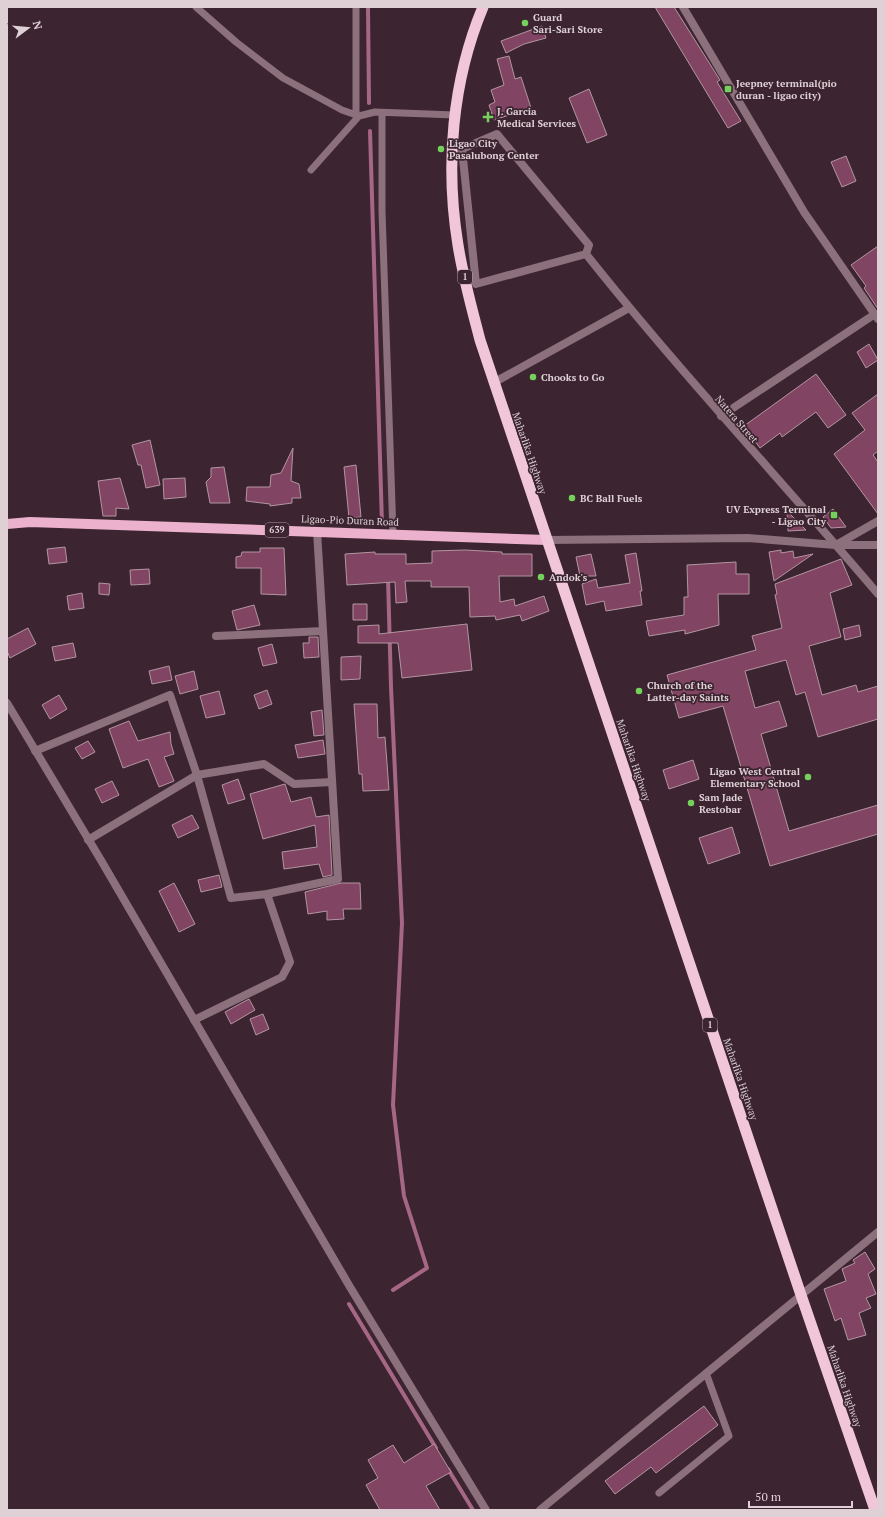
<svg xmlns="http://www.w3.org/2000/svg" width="885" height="1517" font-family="'PT Serif',serif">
  <rect width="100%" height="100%" fill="#3c2530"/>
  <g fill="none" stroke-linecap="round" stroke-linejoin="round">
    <path stroke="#a56785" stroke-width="4" d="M368 7 369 103
      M370 131 382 524
      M388 578 391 687 402 923 393 1105 404 1196 427 1268 393 1290
      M349 1304 436 1448
      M448 1469 473 1510"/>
  </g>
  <path fill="#814563" stroke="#b395a2" d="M655 7H674L720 80 717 82 741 121 728 128Z
    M542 26 546 38 524 44 506 53 501 41Z
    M509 56 515 79 521 77 531 108 494 120 489 105 495 102 491 90 504 85 497 59Z
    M589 89 607 135 587 143 569 98Z
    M846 156 856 181 842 187 831 162Z
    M878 246V309L864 288 866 286 851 265Z
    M869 344 878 360 866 368 857 352Z
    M816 374 846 415 828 428 816 412 782 437 780 433 760 448 744 426Z
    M878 394V451L873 455 878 462V514L834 454 865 430 852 413Z
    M150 440 160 485 146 488 141 465H138L132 445Z
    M293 448 291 481 299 484 301 498H292V503L270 506V504L246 501 247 487H270L271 475 281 473Z
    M356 465 361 517 349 518 344 467Z
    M224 467 230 503H210L206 482 211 477V468Z
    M120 478 129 509 116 508V516H103L98 481Z
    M185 478 186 497 164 499 163 479Z
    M833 509 846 527 831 528 823 517Z
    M787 511 806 530 788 531Z
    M65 547 67 562 49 564 47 549Z
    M260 548H284L286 595 261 594V568H236V557L241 556 242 552H260Z
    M465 550 502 552V554H532V576H499L500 602 514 599 515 606 544 596 549 611 522 621 520 615 496 620 495 616 470 617 469 587H431V581H405L407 602 396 603 395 582 347 585 345 554 375 552V554H406V564L432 563V551Z
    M781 550V553L793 551 794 558 813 554 774 581 769 552Z
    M636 553 642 591H640L642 605 606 611 604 601 586 605 582 584 596 579 598 588 630 583 625 555Z
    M591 554 596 576H580L576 557Z
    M841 559 852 585 830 593 841 637 809 646 822 695 856 685 858 692 878 686V719L818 737 805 692 796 695 786 660 745 671 755 708 779 701 787 726 761 734 789 831 878 805V834L770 866 723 706 679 718 667 675 756 650 752 636 782 628 775 595 777 594 775 584Z
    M736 562V574H749V594H718L719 625 685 634V630L649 636 646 621 684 615V597H688L687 565Z
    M149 569 150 584 131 585 130 570Z
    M99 583 110 584 109 595 99 594Z
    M82 593 84 608 69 610 67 596Z
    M353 604H367V620H353Z
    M254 605 260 625 237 630 232 611Z
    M467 624 472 670 402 678 398 643H358V626L379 625V634Z
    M859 625 861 636 845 640 843 629Z
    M28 628 36 644 10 658 7 651V639Z
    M309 637H318L319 657 304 658 303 643H309Z
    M73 643 76 657 55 661 52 647Z
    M272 644 277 663 263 666 258 648Z
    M361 656 360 679 341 680V657Z
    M169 666 172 680 152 684 149 671Z
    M194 671 198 689 180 694 175 676Z
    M267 690 272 704 259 709 254 695Z
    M219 691 225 714 206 718 200 696Z
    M59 695 67 709 50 719 42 705Z
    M354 704H377L378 738 385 737 389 790 363 791 362 774H359Z
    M322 710 324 735 314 736 311 712Z
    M129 721 138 741 170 732 171 744 174 754 164 757 174 781 159 787 148 759 123 768 109 729Z
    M323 740 325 754 298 758 295 745Z
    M88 741 95 752 82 759 75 748Z
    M693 760 699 779 669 789 663 770Z
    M238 779 245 799 228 804 222 785Z
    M112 781 119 795 102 803 95 789Z
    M285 784 291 802 311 797 316 817 329 815 332 875 323 877 319 864 284 869 282 852 317 847 315 825 263 839 250 794Z
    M192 815 199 828 178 838 172 825Z
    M732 827 740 853 708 864 699 838Z
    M219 875 222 887 201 892 198 880Z
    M174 883 195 924 179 932 159 891Z
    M341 883H360L361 909H343L344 919 327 920V911L308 914 305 892Z
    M249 999 255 1010 231 1024 225 1012Z
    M263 1014 269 1029 256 1035 250 1019Z
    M865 1252 875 1269 868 1274 876 1294 866 1298 871 1308 859 1313 866 1335 848 1340 841 1318 835 1321 824 1289 846 1281 842 1269 855 1263 853 1260Z
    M704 1406 718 1425 656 1473 651 1467 615 1494 605 1481Z
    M434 1444 451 1472 426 1486 440 1510H380L366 1485 378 1478 368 1460 393 1445 404 1463Z"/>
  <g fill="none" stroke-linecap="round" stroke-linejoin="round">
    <path stroke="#8c707c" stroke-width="7" d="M196 7 236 42 283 78 342 110 359 116 375 112 455 115
      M356 7V115
      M382 113V211L393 534
      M311 170 359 116
      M659 1493 729 1436 706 1373"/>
    <path stroke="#8c707c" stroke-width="8" d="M497 134 589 245 586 254 476 284 462 149Z
      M586 254C679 371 781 480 878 594
      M493 383 629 308
      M721 416 875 314
      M836 545H878
      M216 636 323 631
      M35 751 170 695 197 775 88 840
      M267 894 338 879 317 531
      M194 1020 282 977 290 962 267 894 231 898 197 775 264 764 294 784 332 782"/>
    <path stroke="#8c707c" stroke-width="8" d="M683 7 804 212 878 319
      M547 540 748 538 836 545 878 521
      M7 703 102 862 350 1287 486 1510
      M540 1510 878 1232"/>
    <path stroke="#ecb1cc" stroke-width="10" d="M7 524 30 522 547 540"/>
    <path stroke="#f2c6d9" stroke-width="11" d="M483 7C452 81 445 166 458 245 463 277 472 309 480 340L801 1295 875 1510"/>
  </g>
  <g fill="#74d25c" stroke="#3c2530" stroke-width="1.5">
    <circle cx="525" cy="23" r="4"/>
    <rect x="724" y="85" width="8" height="8" rx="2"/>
    <path d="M486 111h4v4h4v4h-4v4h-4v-4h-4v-4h4z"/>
    <circle cx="441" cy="149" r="4"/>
    <circle cx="533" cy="377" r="4"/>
    <circle cx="572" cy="498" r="4"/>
    <rect x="830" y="511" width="8" height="8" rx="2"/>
    <circle cx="541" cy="577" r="4"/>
    <circle cx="639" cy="691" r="4"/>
    <circle cx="808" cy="777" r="4"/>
    <circle cx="691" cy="803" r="4"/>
  </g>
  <g text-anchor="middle" stroke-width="3.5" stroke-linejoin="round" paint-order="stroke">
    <g fill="#3c2530" stroke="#ae9da4" stroke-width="1">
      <rect x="458" y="270" width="14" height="14" rx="3"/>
      <rect x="265" y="523" width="24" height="14" rx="3"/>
      <rect x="703" y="1018" width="14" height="14" rx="3"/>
    </g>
    <g font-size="9" font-weight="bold" fill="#dfd0d6">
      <text x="465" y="280">1</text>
      <text x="277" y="533">639</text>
      <text x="710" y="1028">1</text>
    </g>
    <g font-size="10" font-weight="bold" fill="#dfd0d6" stroke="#3c2530" text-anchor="start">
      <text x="533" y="21">Guard<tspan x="533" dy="12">Sari-Sari Store</tspan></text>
      <text x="736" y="87">Jeepney terminal(pio<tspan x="736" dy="12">duran - ligao city)</tspan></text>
      <text x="497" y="115">J. Garcia<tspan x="497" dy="12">Medical Services</tspan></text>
      <text x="449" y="147">Ligao City<tspan x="449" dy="12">Pasalubong Center</tspan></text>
      <text x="541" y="381">Chooks to Go</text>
      <text x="580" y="502">BC Ball Fuels</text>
      <text x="826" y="513" text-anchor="end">UV Express Terminal<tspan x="826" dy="12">- Ligao City</tspan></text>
      <text x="549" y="581">Andok's</text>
      <text x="647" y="689">Church of the<tspan x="647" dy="12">Latter-day Saints</tspan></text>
      <text x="800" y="775" text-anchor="end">Ligao West Central<tspan x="800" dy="12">Elementary School</tspan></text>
      <text x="699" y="801">Sam Jade<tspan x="699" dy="12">Restobar</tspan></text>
    </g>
    <g font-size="10" fill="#dfd0d6" stroke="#3c2530">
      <text transform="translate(737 419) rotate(49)" y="4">Natera Street</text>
      <text transform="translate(530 453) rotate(71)" y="4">Maharlika Highway</text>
      <text transform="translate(350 520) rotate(2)" y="4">Ligao-Pio Duran Road</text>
      <text transform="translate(634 760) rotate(71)" y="4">Maharlika Highway</text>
      <text transform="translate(741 1079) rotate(71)" y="4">Maharlika Highway</text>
      <text transform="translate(845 1386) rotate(71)" y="4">Maharlika Highway</text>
    </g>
  </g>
  <rect width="885" height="1517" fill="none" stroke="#dfd0d6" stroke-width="16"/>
  <g transform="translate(28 28) rotate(74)" stroke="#3c2530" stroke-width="3" paint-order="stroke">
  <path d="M0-3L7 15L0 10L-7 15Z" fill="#dfd0d6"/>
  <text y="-6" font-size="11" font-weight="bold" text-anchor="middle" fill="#dfd0d6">N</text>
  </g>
  <path d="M749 1501v6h103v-6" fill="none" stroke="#dfd0d6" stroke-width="2"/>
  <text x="755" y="1501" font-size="12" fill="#dfd0d6" stroke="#3c2530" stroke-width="3" paint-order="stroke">50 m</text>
</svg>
